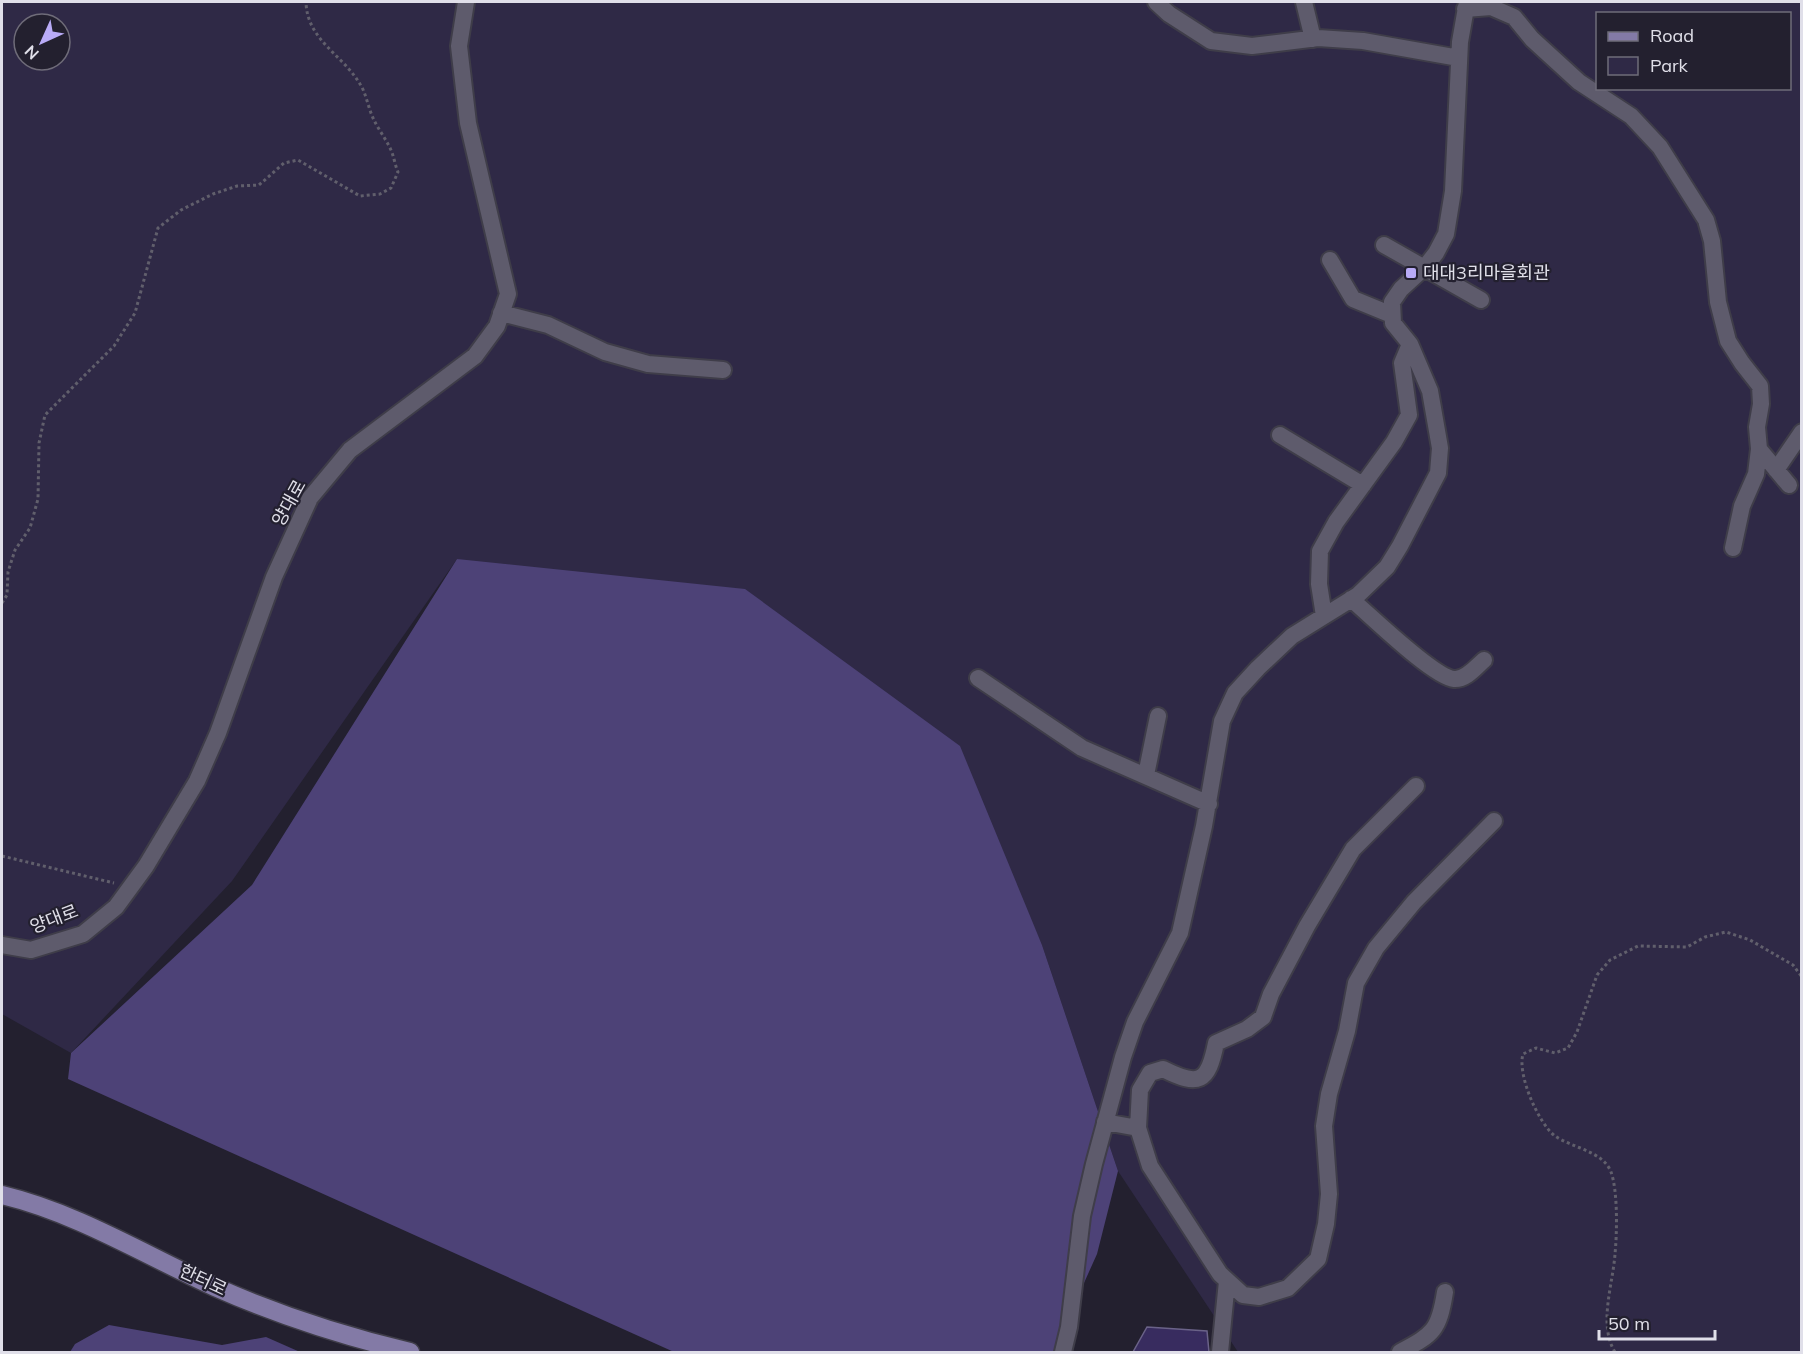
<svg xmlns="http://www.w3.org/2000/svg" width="1803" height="1354" font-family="Mulish,'Noto Sans KR',sans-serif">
  <rect width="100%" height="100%" fill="#23202f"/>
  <path fill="#2f2946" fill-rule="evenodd" d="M2 2H1801V1352H1238L1118 1171 1042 945 957 755 457 559 232 881 71 1053 2 1014ZM1598 14H1790V88H1598ZM24 24H60V60H24Z"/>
  <path fill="#4d4277" d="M457 559 745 589 960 746 1042 945 1118 1171 1097 1254 1053 1352H674L68 1079 71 1053 252 885Z
    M109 1325 222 1345 266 1337 300 1352H70L75 1344Z"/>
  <path fill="#382c5f" stroke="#6a6288" stroke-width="1.5" d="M1147 1327 1207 1331 1209 1352H1133Z"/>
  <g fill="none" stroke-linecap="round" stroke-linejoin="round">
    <g stroke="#3f3d49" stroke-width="20">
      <path id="minor" d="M1156 2 1169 14 1211 41 1252 46 1318 38 1363 41 1459 58
        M1304 2 1313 39
        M1465 9 1491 7 1514 17 1532 39 1579 82 1631 116 1660 147 1706 220 1712 241 1718 302 1728 341 1742 363 1760 386 1761 404 1757 427 1759 449 1756 474 1742 506 1733 548
        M1384 245 1481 300
        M1330 260 1353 299 1392 315
        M501 313 548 325 605 352 648 364 723 370
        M1280 435 1363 485
        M1759 449 1789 485
        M1776 470 1802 432
        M1351 599C1370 615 1433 677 1454 679 1466 680 1476 667 1484 660
        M1324 616 1319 584 1320 551 1336 522 1394 442 1409 415 1402 363 1410 344
        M978 678 1082 748 1209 804
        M1146 775 1158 716
        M1416 786 1353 849 1307 926 1271 994 1263 1017 1247 1029 1216 1043C1208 1083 1199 1087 1163 1069L1150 1073 1140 1090 1138 1128 1150 1166 1220 1274 1243 1295 1259 1297 1288 1288 1318 1259 1326 1224 1329 1194 1324 1126 1329 1094 1347 1031 1356 983 1376 948 1414 902 1494 821
        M2 945 31 950 83 934 116 907 146 866 197 781 218 733 274 577 310 498 350 450 475 356 497 326 508 294 468 123 459 46 466 2
        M1105 1122 1138 1128
        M1063 1352 1069 1327 1082 1216 1094 1164 1123 1057 1135 1022 1180 933 1204 826 1222 721 1235 693 1258 668 1292 636 1358 595 1387 567 1400 546 1438 473 1440 448 1430 391 1410 344 1393 323 1392 302 1401 289 1425 267 1436 253 1446 234 1453 191 1460 42 1467 2
        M1220 1352 1227 1281
        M1400 1352C1434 1334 1439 1330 1445 1292"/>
    </g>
    <g stroke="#3f3d49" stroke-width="21">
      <path id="major" d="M2 1195C77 1213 145 1255 215 1287 278 1315 343 1336 410 1352"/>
    </g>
    <path stroke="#615f6c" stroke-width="3" stroke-dasharray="3 3" stroke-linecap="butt" d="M2 603 7 595 8 572 15 550 30 528 38 499 39 443 45 415 114 346 135 313 158 228 181 210 213 194 237 186 259 185 284 163 298 160 360 196 380 194 391 188 398 172C395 165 394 157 391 150 386 139 378 129 373 118 368 107 366 93 360 84 342 54 307 40 306 2
      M2 856 114 883
      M1615 1352C1598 1325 1613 1284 1615 1254 1617 1234 1618 1191 1611 1172 1603 1151 1572 1148 1555 1136 1538 1123 1517 1074 1523 1054L1536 1048 1555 1053 1568 1048 1577 1032 1597 975 1610 960 1638 946 1687 947 1705 937 1726 932 1750 940 1793 965 1802 977"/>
    <use href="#minor" stroke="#5e5b6c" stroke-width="16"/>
    <use href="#major" stroke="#837aa6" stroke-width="18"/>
  </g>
  <rect fill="#b9abf7" stroke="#23202f" stroke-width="2" x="1405" y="267" width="12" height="12" rx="3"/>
  <g text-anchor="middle" stroke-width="4.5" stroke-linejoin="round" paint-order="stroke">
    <g font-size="18" fill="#e0dfe9" stroke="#23202f" text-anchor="start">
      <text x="1423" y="279">대대3리마을회관</text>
    </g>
    <g font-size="18" fill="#e0dfe9" stroke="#23202f">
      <text transform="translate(289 503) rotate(-61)" y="6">양대로</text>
      <text transform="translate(54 919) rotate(-21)" y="6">양대로</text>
      <text transform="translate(203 1280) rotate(25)" y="6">한터로</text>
    </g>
  </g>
  <rect width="1803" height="1354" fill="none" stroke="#e0dfe9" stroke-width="6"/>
  <rect x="1596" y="12" width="195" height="78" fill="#23202f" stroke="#6f6c79" stroke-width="1.5"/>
  <rect x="1608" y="32" width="30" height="9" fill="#837aa6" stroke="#6f6c79" stroke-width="1.5"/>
  <text x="1650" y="42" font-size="18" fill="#e0dfe9">Road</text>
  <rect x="1608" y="57" width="30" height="18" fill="#2f2946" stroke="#6f6c79" stroke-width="1.5"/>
  <text x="1650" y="72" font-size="18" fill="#e0dfe9">Park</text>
  <g transform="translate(42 42) rotate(225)"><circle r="28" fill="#23202f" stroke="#6f6c79" stroke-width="1.5"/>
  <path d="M0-4.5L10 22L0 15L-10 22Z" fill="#b9abf7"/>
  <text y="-9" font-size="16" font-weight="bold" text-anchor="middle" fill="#e0dfe9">N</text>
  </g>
  <path d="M1599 1330v9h116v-9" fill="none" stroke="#e0dfe9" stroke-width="3"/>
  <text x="1608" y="1330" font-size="18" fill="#e0dfe9" stroke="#23202f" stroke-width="4.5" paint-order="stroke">50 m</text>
</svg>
